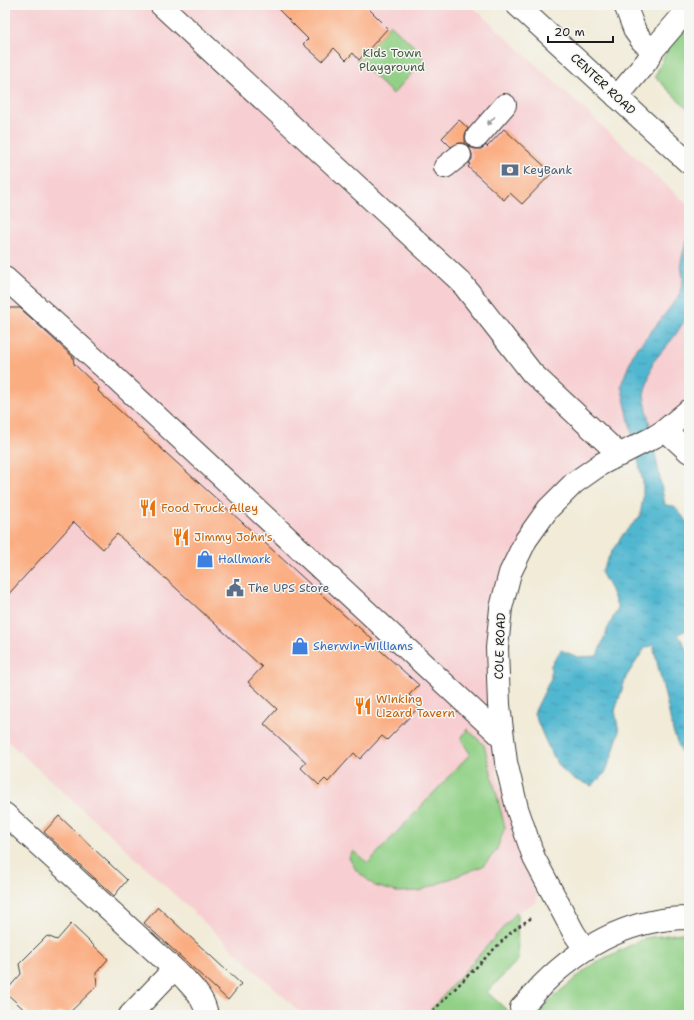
<svg xmlns="http://www.w3.org/2000/svg" width="694" height="1020" font-family="'Shantell Sans',sans-serif">
  <defs>
    <pattern id="water-ripples" width="26" height="14" patternUnits="userSpaceOnUse"><rect width="26" height="14" fill="#51b7d0"/><path d="M2 4q2-2 4 0t4 0M15 11q2-2 4 0t4 0" fill="none" stroke="#4294a8"/></pattern>
  </defs>
  <rect width="100%" height="100%" fill="#f6f6f2"/>
  <filter id="ink" filterUnits="userSpaceOnUse"><feTurbulence type="fractalNoise" baseFrequency=".025" numOctaves="2"/><feDisplacementMap in="SourceGraphic" scale="8" xChannelSelector="R" yChannelSelector="G"/><feConvolveMatrix kernelMatrix="1 2 1 2 8 2 1 2 1" color-interpolation-filters="sRGB"/></filter>
  <filter id="wash" filterUnits="userSpaceOnUse"><feTurbulence type="fractalNoise" baseFrequency=".012" numOctaves="4" result="noise"/><feDisplacementMap in="SourceGraphic" scale="16" xChannelSelector="R" yChannelSelector="G"/><feGaussianBlur stdDeviation="0.9" result="paint"/><feColorMatrix in="noise" values="0 0 0 0 0 0 0 0 0 0 0 0 0 0 0 0 0 1.4 0 .05"/><feComposite in="paint" operator="in"/></filter>
  <g filter="url(#wash)">
    <rect width="100%" height="100%" fill="#f1ebd8"/>
    <path fill="#f7cfd2" d="M5 5H471L689 206V410L574 483 510 573 502 730 496 772 536 895 537 902 517 912 425 1015H303L114 838 5 739Z"/>
    <path fill="#91d086" stroke="#567651" d="M390 24 421 53 423 61 393 94 356 59 359 55 356 49 365 56 370 50 369 49 388 28 387 27Z
      M685 25 689 28V110L655 77 671 41Z
      M467 729 484 745 505 827 496 851 483 866 419 891 397 892 375 886 356 870 349 858 353 851 368 863 470 754 461 739Z
      M517 912 518 960 487 992 512 1015H426Z
      M682 933 689 934V1015H534L558 993 593 964 645 938Z"/>
    <path fill="url(#water-ripples)" stroke="#366a76" d="M689 228V314L674 337 653 362 644 395 665 505 674 506 689 524V629L678 634 689 653V773L673 731 665 695 653 645 645 648 626 677 615 711 619 732 612 756 605 773 592 786C586 783 578 781 572 778 554 767 542 732 534 713L551 678V665L561 650 578 657 597 656 608 628 618 608 611 590 601 572 612 551 624 533 640 516 643 497V482L621 385 634 352 654 328 679 296 683 279 681 262Z"/>
    <g id="blocks">
      <path fill="#fbad82" d="M274 5H365L388 28 359 60 353 53 346 60 334 48 322 61 303 44 308 39Z
        M459 120 468 128 465 135V141L469 147 475 149H481L486 145 487 147 504 129 552 173 522 204 510 193 504 200 468 167 470 164 469 163 472 159V154L469 147 464 143H459L451 147 442 138Z
        M5 308H20L73 357 74 364 99 388 98 391 355 625V624L373 640 371 642 419 685 409 695 421 705 387 740 382 736 360 759 354 753 328 782 325 779 319 785 301 768 306 762 264 724 277 709 248 682 262 667 117 534 103 549 74 522 5 598Z
        M59 816 127 880 114 896 44 832Z
        M158 907 241 984 228 1000 144 923Z
        M71 924 108 959 96 973 97 986 68 1014 58 1012 56 1015H30L5 992 21 974 19 964 47 936 57 940Z"/>
    </g>
  </g>
  <g filter="url(#ink)">
    <use href="#blocks" fill-opacity="0" stroke="#3c3b38" stroke-width="1"/>
    <g fill="none" stroke-linecap="round" stroke-linejoin="round">
      <g stroke="#3c3b38" stroke-width="24">
        <path id="minor" d="M161 5 461 282 532 373 620 455
          M625 5 635 31 642 41 653 50
          M617 97 647 61 653 50 689 8
          M477 137 505 105
          M445 167 460 155
          M5 278 109 372 503 738
          M665 430 689 452
          M5 814 184 978C195 990 204 998 207 1015
          M585 949 574 933 534 858 517 808 506 762 499 705 497 648 501 608 510 573 526 540 548 509 574 483 601 464 654 437 665 430 689 410
          M521 1008C528 1001 535 993 542 985 582 945 631 918 689 918
          M130 1015 174 969"/>
      </g>
      <g stroke="#3c3b38" stroke-width="24">
        <path id="major" d="M517 5 689 163"/>
      </g>
      <path stroke="#3c3b38" stroke-width="2.5" stroke-dasharray="3 3" stroke-linecap="butt" d="M429 1015 508 935 519 926 533 917"/>
      <use href="#minor" stroke="#fff" stroke-width="22"/>
      <use href="#major" stroke="#fff" stroke-width="22"/>
    </g>
    <defs><path id="oneway-solid" d="M-6-.8H1V-3.2L6.5 0L1 3.2V.8H-6Z"/></defs>
    <use fill="#999" href="#oneway-solid" transform="translate(491 121) rotate(132)"/>
  </g>
  <defs>
    <g id="bank-bare" transform="scale(1.38)"><path d="M-6-4H6V4H-6ZM0-2.3a2.3 2.3 0 1 0 0 4.6a2.3 2.3 0 1 0 0-4.6Z" fill="#5c6f8a" stroke="#f6f6f2" stroke-width="2.5" paint-order="stroke"/></g>
    <g id="restaurant-bare" transform="scale(1.38)"><path d="M-5-6h1v4h1v-4h1v4h1v-4h1v5L-1.5 .5V6h-2V.5L-5-1ZM5-6V6H3V1.5H1.5Q1.5-4 5-6Z" fill="#e8710a" stroke="#f6f6f2" stroke-width="2.5" paint-order="stroke"/></g>
    <g id="shop-bare" transform="scale(1.38)"><path d="M-5-2.5h2.3a2.7 3.5 0 0 1 5.4 0H5L5.5 6h-11ZM-1.5-2.5h3a1.5 2.3 0 0 0-3 0Z" fill="#3f7fe0" stroke="#f6f6f2" stroke-width="2.5" paint-order="stroke"/></g>
    <g id="civic-bare" transform="scale(1.38)"><path d="M-.6-6.5H3V-4.5H.6V-3L4-1V1h2V6H-6V1h2V-1L-.6-3ZM-1.2 2.5V6h2.4V2.5Z" fill="#5c6f8a" stroke="#f6f6f2" stroke-width="2.5" paint-order="stroke"/></g>
  </defs>
  <g fill-rule="evenodd">
    <use href="#bank-bare" x="510" y="170"/>
    <use href="#restaurant-bare" x="148" y="508"/>
    <use href="#restaurant-bare" x="181" y="537"/>
    <use href="#shop-bare" x="205" y="559"/>
    <use href="#civic-bare" x="235" y="588"/>
    <use href="#shop-bare" x="300" y="646"/>
    <use href="#restaurant-bare" x="363" y="706"/>
  </g>
  <g text-anchor="middle" stroke-width="3" stroke-linejoin="round" paint-order="stroke">
    <g font-size="12" fill="#455b41" stroke="#f6f6f2">
      <text x="392" y="57">Kids Town<tspan x="392" dy="14">Playground</tspan></text>
    </g>
    <g font-size="12" fill="#1c1c1c" stroke="#f6f6f2">
      <text transform="translate(603 84) rotate(43)" y="4">CENTER ROAD</text>
      <text transform="translate(500 646) rotate(-88)" y="4">COLE ROAD</text>
    </g>
    <g font-size="12" fill="#4e5e75" stroke="#f6f6f2" text-anchor="start">
      <text x="523" y="174">KeyBank</text>
      <text x="248" y="592">The UPS Store</text>
    </g>
    <g font-size="12" fill="#c56008" stroke="#f6f6f2" text-anchor="start">
      <text x="161" y="512">Food Truck Alley</text>
      <text x="194" y="541">Jimmy John's</text>
      <text x="376" y="703">Winking<tspan x="376" dy="14">Lizard Tavern</tspan></text>
    </g>
    <g font-size="12" fill="#366cbe" stroke="#f6f6f2" text-anchor="start">
      <text x="218" y="563">Hallmark</text>
      <text x="313" y="650">Sherwin-Williams</text>
    </g>
  </g>
  <rect width="694" height="1020" fill="none" stroke="#f6f6f2" stroke-width="20"/>
  <path d="M548 36v6h65v-6" fill="none" stroke="#1c1c1c" stroke-width="2"/>
  <text x="554" y="36" font-size="12" fill="#1c1c1c" stroke="#f6f6f2" stroke-width="3" paint-order="stroke">20 m</text>
</svg>
